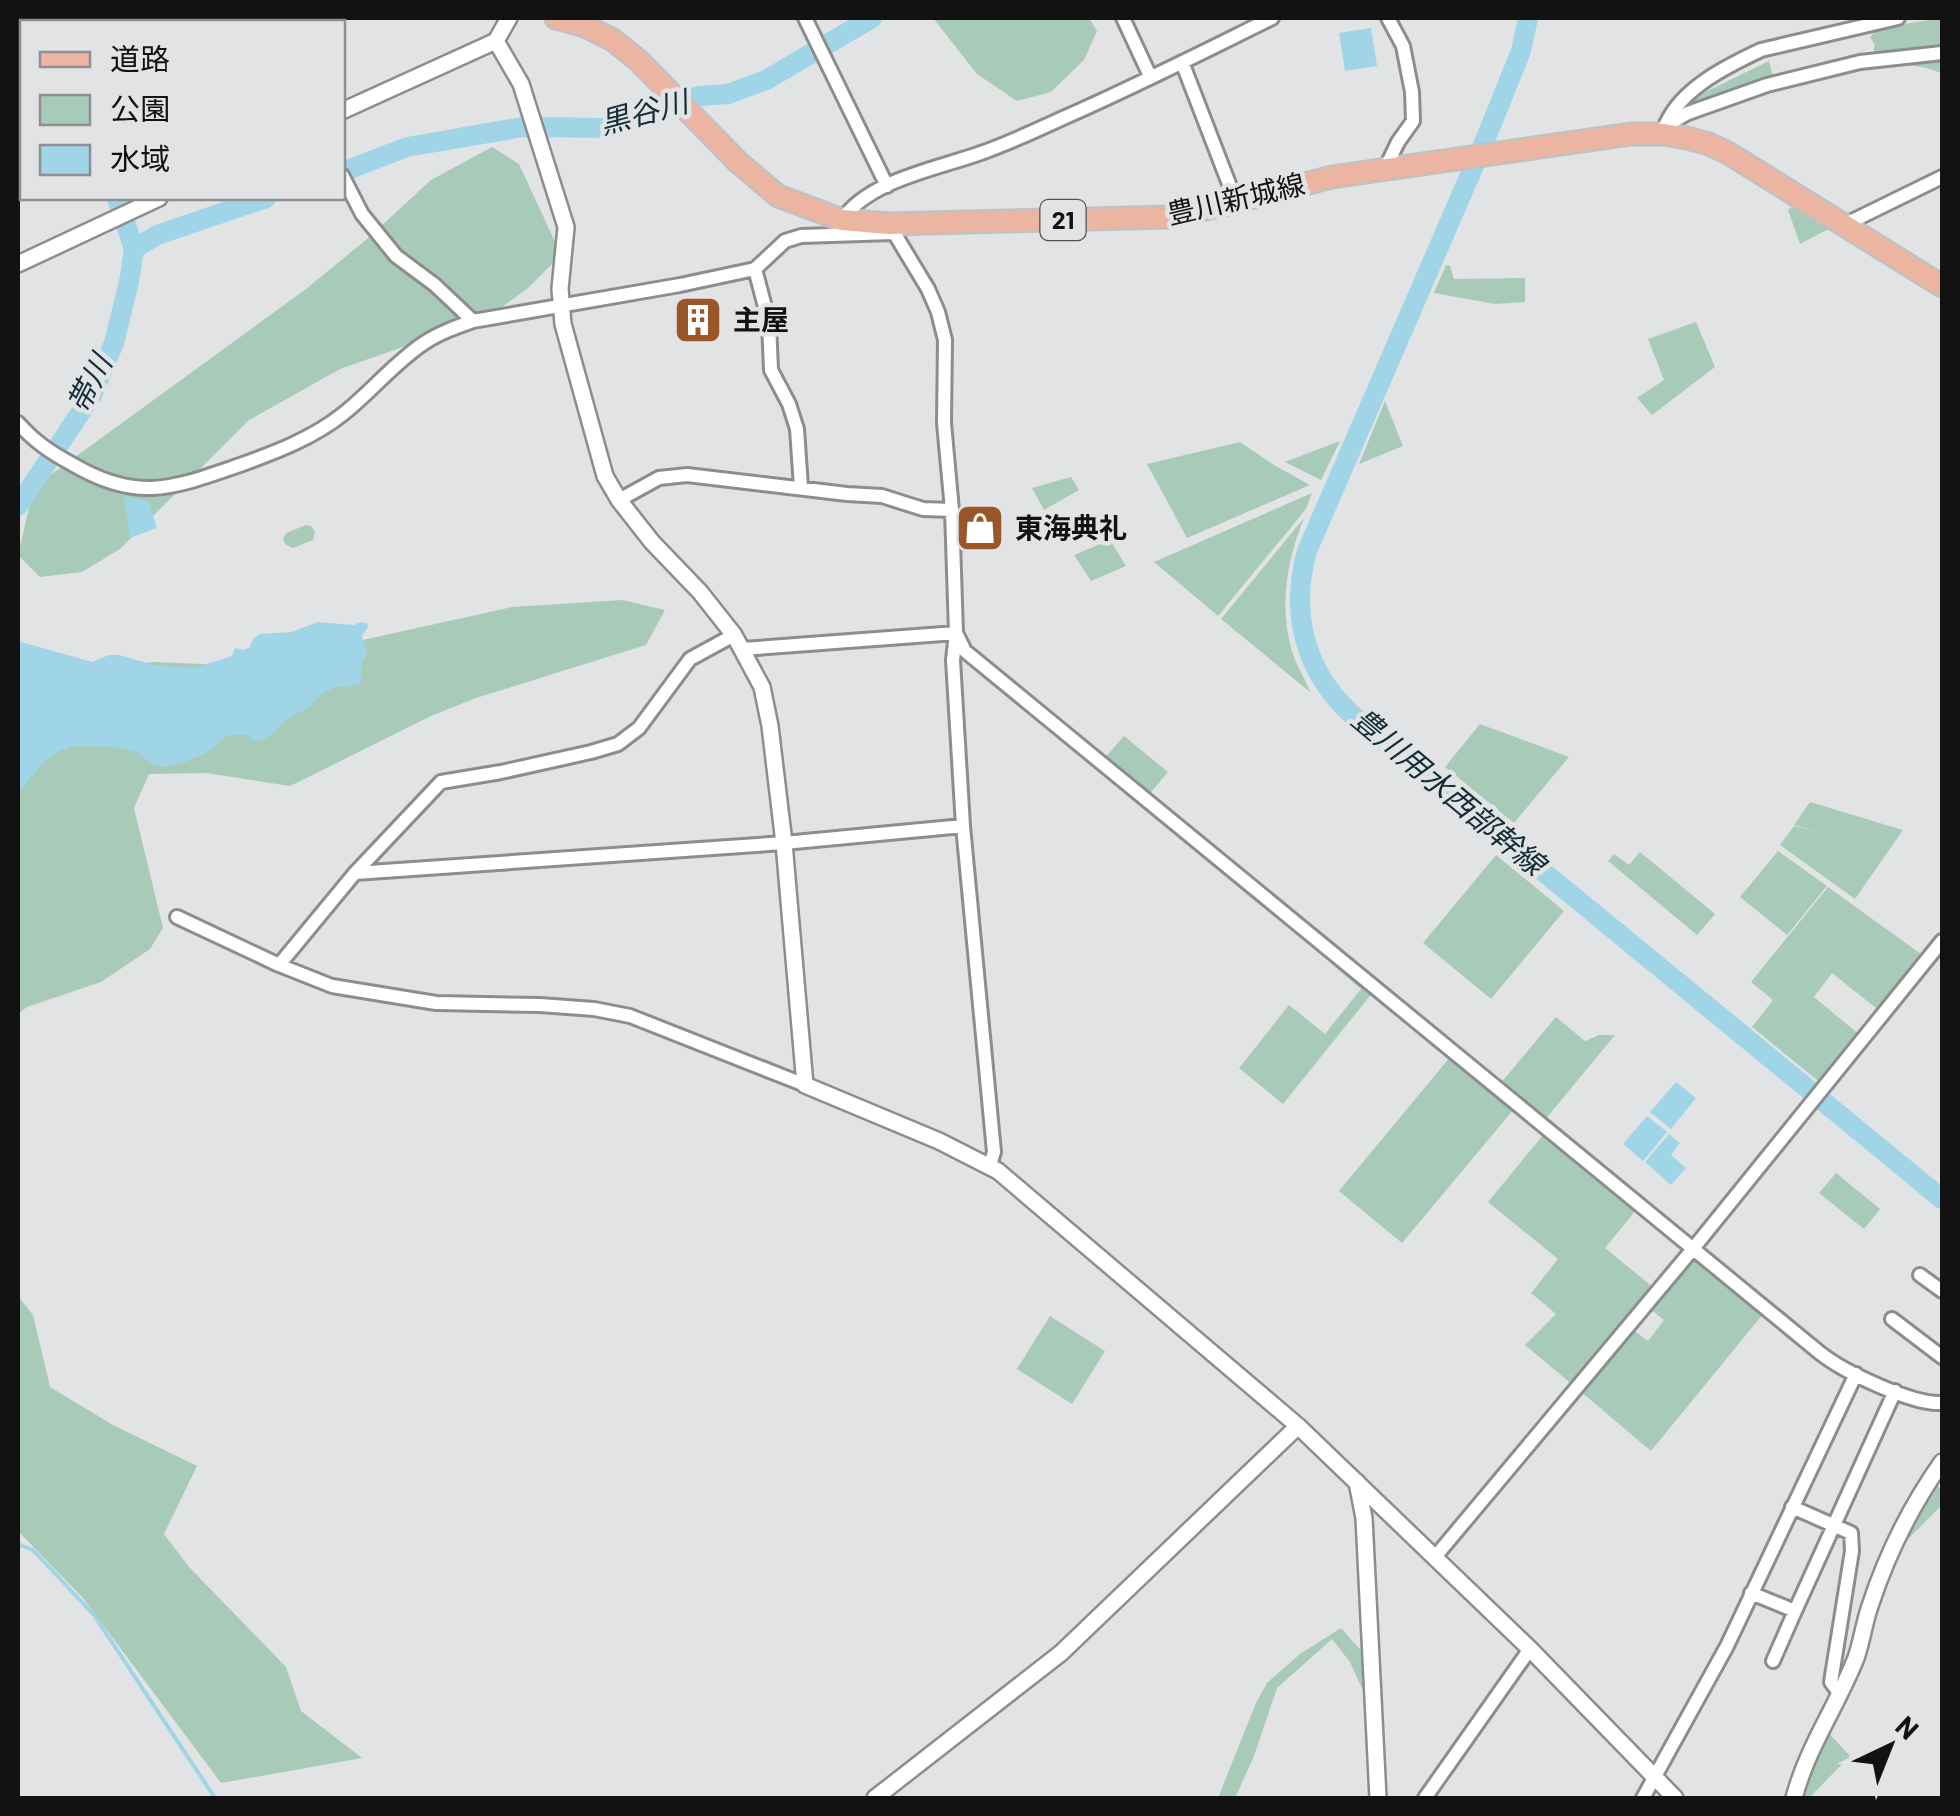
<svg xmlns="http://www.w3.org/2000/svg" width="1960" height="1816" font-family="Barlow,'Noto Sans JP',sans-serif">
  <rect width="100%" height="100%" fill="#e2e3e5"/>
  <path fill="#a8cab8" d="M933 18H1089L1097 31 1084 60 1051 92 1017 101 977 74Z
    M1942 18V74C1923 63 1897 66 1875 62L1873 55 1875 45 1870 37 1879 28Z
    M1769 61 1774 80 1680 111 1691 99Z
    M492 147 519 164 561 255 528 288 495 312 448 331 340 369 249 420 120 549 82 572 40 577 18 555 34 487 306 289 367 239 431 180Z
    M1798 201 1836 225 1800 244 1788 210Z
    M1446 265 1450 266 1454 279 1525 278V302L1495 304 1434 293Z
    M1696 322 1715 367 1652 415 1637 398 1664 380 1648 339Z
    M1385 401 1403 446 1359 464Z
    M1340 441 1321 480 1285 462Z
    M1240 442 1274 465 1310 485 1187 538 1147 464Z
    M1071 477 1079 490 1044 510 1032 488Z
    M1312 493 1306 509 1218 616 1154 562Z
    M1304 518C1286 562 1278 611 1294 657 1298 669 1306 680 1310 692L1221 619Z
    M306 525 311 526 315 531 313 540 293 548 285 544 283 539 286 533Z
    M1110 540 1126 566 1091 581 1074 555Z
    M622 600 665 610 646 645 476 698 431 716 290 786 206 773 149 774 134 808 163 928 150 949 101 982 27 1007 18 1014V666L71 669 156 662 224 665 304 653 512 607Z
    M1480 724 1569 757 1514 823 1445 767Z
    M1124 736 1168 772 1147 797 1103 760Z
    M1810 802 1903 830 1855 899 1780 845 1794 826 1820 833 1794 825Z
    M1778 851 1827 886 1787 935 1740 897Z
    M1640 852 1715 914 1697 935 1608 861 1614 854 1629 865Z
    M1496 855 1564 911 1491 999 1423 943Z
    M1828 887 1925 957 1881 1012 1832 973 1814 997 1861 1036 1822 1084 1752 1027 1773 1000 1751 982Z
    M1329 956 1373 992 1283 1104 1239 1068 1289 1005 1325 1034 1361 989 1326 959Z
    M1556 1017 1585 1041 1599 1035H1615L1544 1121 1500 1084Z
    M1451 1056 1514 1109 1402 1243 1339 1191Z
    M1544 1134 1636 1210 1605 1248 1654 1288 1574 1386 1525 1345 1556 1314 1531 1293 1558 1259 1488 1202Z
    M1836 1173 1880 1209 1864 1229 1819 1193Z
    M1692 1256 1763 1314 1651 1451 1580 1391 1631 1328 1648 1341 1664 1320 1649 1308Z
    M18 1296 33 1315 50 1387 113 1425 197 1466 164 1534 189 1567 286 1667 301 1711 362 1758 221 1783 83 1598 18 1531Z
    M1050 1316 1105 1351 1072 1404 1017 1369Z
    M1935 1483 1942 1491V1505L1905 1542 1903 1540Z
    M1341 1628 1365 1655V1695L1350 1662 1332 1639 1277 1688 1254 1756 1235 1798H1218L1256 1703 1267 1683 1300 1654Z
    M1827 1731 1850 1756 1809 1798H1800Z"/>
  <path fill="#9fd5e7" d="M1371 28 1377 66 1345 71 1339 33Z
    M124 496 148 501 157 528 130 538Z
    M318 622 353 625 361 622 367 623 368 627 362 636 367 652 362 664 361 683C347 689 340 683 324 693 317 697 313 704 306 709 302 712 296 713 292 716 278 725 271 742 253 741L248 735H228L205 754 182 763 163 767 154 765 135 751 112 747 73 746 59 751 43 762 18 794V641L92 662 109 655H119L154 665 194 668 232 656 235 648 243 650 249 648 254 638 260 634 291 632Z
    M1676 1082 1696 1098 1671 1129 1650 1112Z
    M1647 1116 1667 1132 1643 1161 1623 1144Z
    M1669 1134 1680 1143 1671 1155 1686 1168 1671 1185 1645 1162Z"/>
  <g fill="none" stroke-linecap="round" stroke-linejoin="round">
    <path stroke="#9fd5e7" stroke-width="4" d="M18 1544 33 1550 94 1615 215 1798"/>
    <path stroke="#9fd5e7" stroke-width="20" d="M1528 18 1521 51 1486 138 1307 551C1290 612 1304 669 1350 713L1942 1199
      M277 22 282 18
      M342 172 407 147 523 127 611 128 681 101 700 96 728 94 766 80 872 18
      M134 249 157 235 266 198
      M18 506 91 397 114 343 129 282 134 249 117 198"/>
    <g stroke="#8d8d8f" stroke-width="18">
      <path id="minor" d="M805 18 887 186
        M1123 18 1150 76
        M1182 62 1236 202
        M1666 124C1682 88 1727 66 1761 50L1898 18
        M1664 134 1665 126 1688 113 1767 85 1860 62 1942 53
        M1386 167 1398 142 1413 121 1412 92 1403 46 1388 18
        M342 175 362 214 396 256 435 285 473 321
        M842 220C868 181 935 169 978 154 1007 144 1035 131 1063 118 1134 87 1203 52 1272 18
        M1846 224 1942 177
        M890 226 928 289 938 312 945 340 944 423 952 510 956 633 953 660 963 826 994 1152 990 1165
        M755 269 769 322 771 370 789 404 797 429 801 487
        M18 423C35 442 50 452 72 464 138 503 173 488 240 465 276 452 313 438 343 414 371 392 394 363 424 343 439 333 456 327 473 321L680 285 755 269 785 241 801 236 893 233
        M619 500 659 478 687 475 847 494 882 496 923 509 952 510
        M956 633 965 651 1820 1353C1844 1372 1913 1405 1942 1403
        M743 649 956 633
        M355 873 784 843 963 826
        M177 917 279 965 332 986 436 1003 540 1005 594 1009 630 1016 805 1085
        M279 965 355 873 441 782 501 772 591 752 618 744 639 728 690 659 734 635
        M1920 1275 1942 1291
        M1892 1319 1942 1357
        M1792 1507 1851 1533 1852 1551 1831 1682 1839 1693
        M1435 1557 1692 1250 1942 941
        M1751 1593 1795 1611 1895 1391
        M1773 1661 1795 1611
        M1425 1798 1530 1649
        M1643 1798 1727 1646 1856 1374"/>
    </g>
    <g stroke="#8d8d8f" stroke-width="20">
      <path id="tertiary" d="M496 41 521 84 566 227 560 289 563 324 605 476 619 500 652 542 700 592 734 635 762 687 770 726 784 843 805 1085 939 1141 998 1171 1298 1426 1530 1649 1675 1798
        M342 111 496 41 509 18
        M18 264 159 198
        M1357 1482 1364 1518 1378 1798
        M875 1798 1061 1653 1298 1426
        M1794 1798C1807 1748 1837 1706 1856 1658 1862 1641 1864 1623 1870 1606 1887 1554 1911 1506 1942 1462"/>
    </g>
    <g stroke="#c1c1c2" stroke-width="25">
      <path id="primary" d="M556 18 585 26 613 40 639 61 738 162 778 196 842 220 889 224 1170 217 1236 202 1332 177 1631 134H1664L1687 138 1709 144 1728 153 1942 286"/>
    </g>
    <use href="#minor" stroke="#fff" stroke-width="12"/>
    <use href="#tertiary" stroke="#fff" stroke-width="15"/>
    <use href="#primary" stroke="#ecb5a1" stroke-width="20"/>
  </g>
  <defs>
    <g id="building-square" transform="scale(2.5)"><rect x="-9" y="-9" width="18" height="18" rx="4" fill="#9a5529" stroke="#e2e3e5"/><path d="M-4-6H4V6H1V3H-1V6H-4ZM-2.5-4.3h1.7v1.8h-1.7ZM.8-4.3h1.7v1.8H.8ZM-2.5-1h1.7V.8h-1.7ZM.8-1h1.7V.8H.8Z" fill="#fff"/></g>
    <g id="shop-square" transform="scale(2.5)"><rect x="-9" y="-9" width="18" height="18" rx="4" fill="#9a5529" stroke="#e2e3e5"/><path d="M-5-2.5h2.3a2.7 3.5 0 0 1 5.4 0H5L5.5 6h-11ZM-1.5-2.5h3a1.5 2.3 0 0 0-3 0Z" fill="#fff"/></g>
  </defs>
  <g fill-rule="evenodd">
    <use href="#building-square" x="698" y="320"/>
    <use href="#shop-square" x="980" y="528"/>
  </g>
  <g text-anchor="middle" stroke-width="9" stroke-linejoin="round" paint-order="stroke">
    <rect fill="#e2e3e5" stroke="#505152" stroke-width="2.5" x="1040.5" y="200" width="45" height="40" rx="8"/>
    <g font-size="25" font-weight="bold" fill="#121213">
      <text x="1063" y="229">21</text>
    </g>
    <g font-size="28" fill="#121213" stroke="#e2e3e5">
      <text transform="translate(1236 199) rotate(-13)" y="10">豊川新城線</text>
    </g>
    <g font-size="28" font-weight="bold" fill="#121213" stroke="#e2e3e5" text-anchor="start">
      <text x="733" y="330">主屋</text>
      <text x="1015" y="538">東海典礼</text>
    </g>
    <g font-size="30" font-style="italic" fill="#132e37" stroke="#e2e3e5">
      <text transform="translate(644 113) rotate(-15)" y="10">黒谷川</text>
      <text transform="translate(90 384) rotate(-63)" y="10">帯川</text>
      <text transform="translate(1448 792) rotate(40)" y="10">豊川用水西部幹線</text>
    </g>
  </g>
  <rect width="1960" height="1816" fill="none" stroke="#121213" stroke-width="40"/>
  <rect x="20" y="20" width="325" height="180" fill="#e2e3e5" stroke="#8f8f91" stroke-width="2.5"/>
  <rect x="40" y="52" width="50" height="15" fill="#ecb5a1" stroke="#8f8f91" stroke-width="2.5"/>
  <text x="110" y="70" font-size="30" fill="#121213">道路</text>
  <rect x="40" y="95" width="50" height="30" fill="#a8cab8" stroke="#8f8f91" stroke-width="2.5"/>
  <text x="110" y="120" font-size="30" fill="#121213">公園</text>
  <rect x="40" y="145" width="50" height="30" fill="#9fd5e7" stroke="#8f8f91" stroke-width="2.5"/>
  <text x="110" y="170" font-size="30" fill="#121213">水域</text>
  <g transform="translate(1890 1746) rotate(43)" stroke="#e2e3e5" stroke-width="8" paint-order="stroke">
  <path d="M0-8L18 38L0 25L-18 38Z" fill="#121213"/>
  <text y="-15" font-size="28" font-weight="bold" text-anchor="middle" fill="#121213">N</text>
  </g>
</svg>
